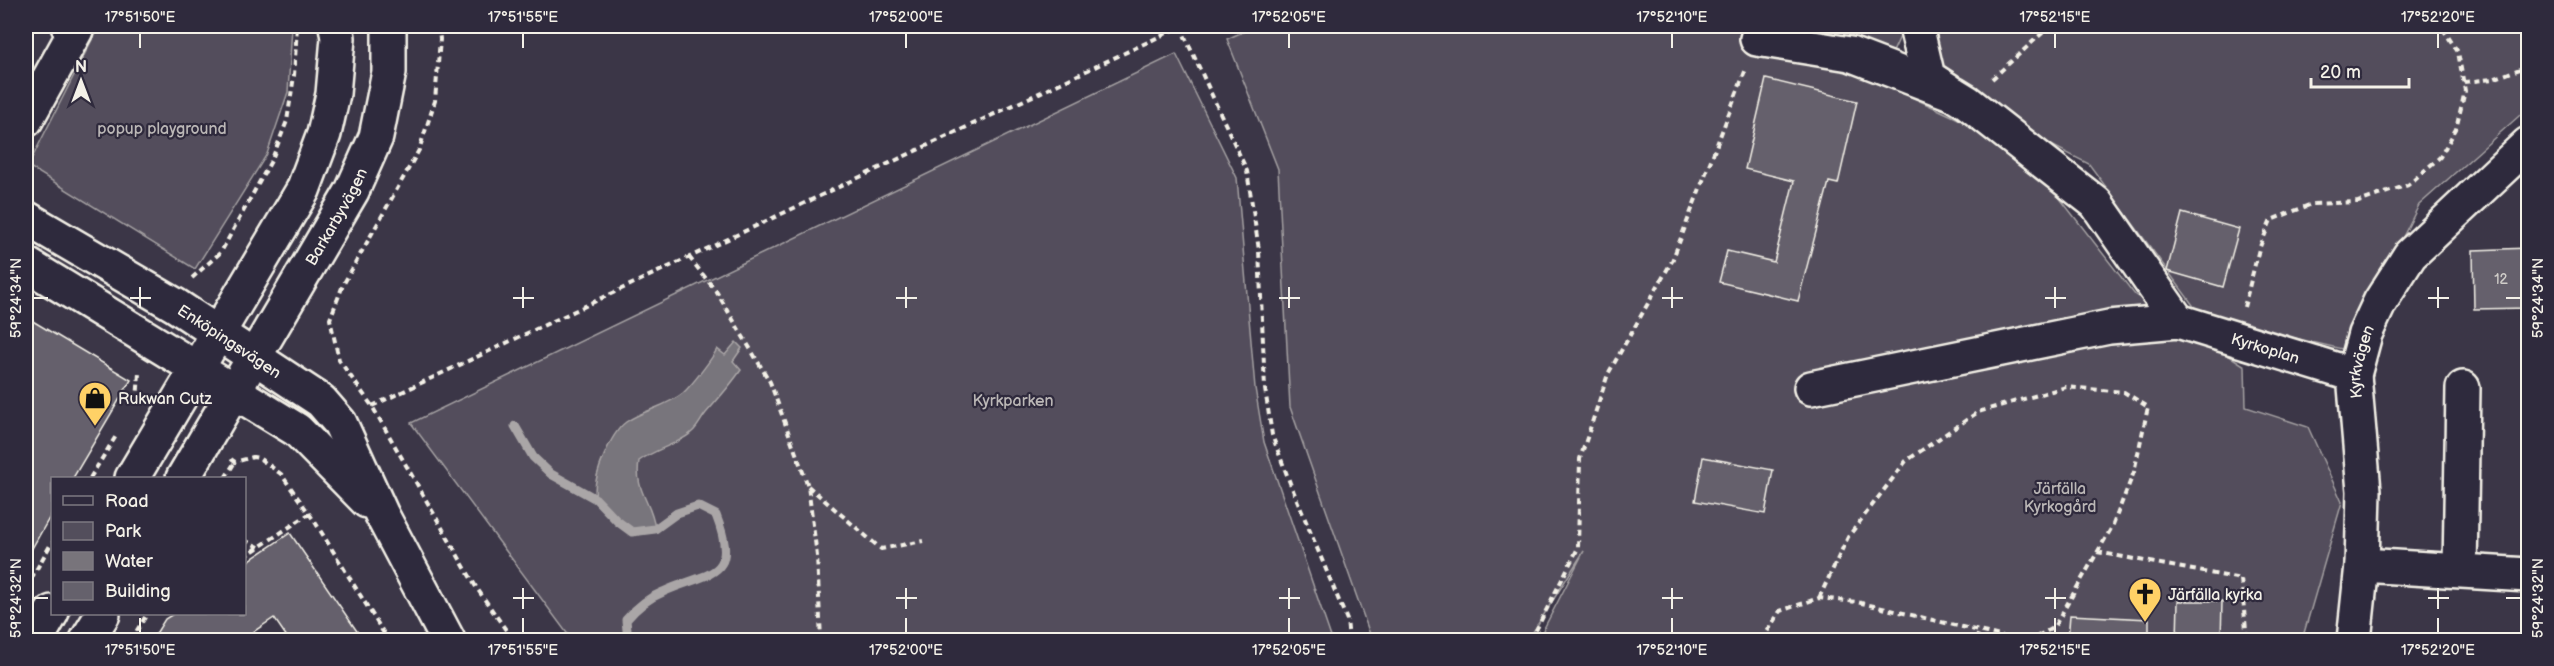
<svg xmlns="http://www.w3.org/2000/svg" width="2554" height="666" font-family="'Balsamiq Sans',sans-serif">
  <rect width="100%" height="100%" fill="#3b3647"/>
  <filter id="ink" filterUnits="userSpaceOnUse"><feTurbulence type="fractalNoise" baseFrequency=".0167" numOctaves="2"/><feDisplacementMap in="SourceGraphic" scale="12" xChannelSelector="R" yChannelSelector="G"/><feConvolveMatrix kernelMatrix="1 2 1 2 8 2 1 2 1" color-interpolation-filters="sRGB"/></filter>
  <g filter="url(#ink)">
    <path fill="#534e5c" stroke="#a4a0a2" stroke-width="1.5" d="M99 26H292L288 92 267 154 195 269 28 166Z
      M1256 26H1905L1879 82 1967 123 2055 192 2135 295 2245 366 2246 407 2308 427 2342 502 2302 640H1538L1584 551 1528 640H1372L1290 407 1278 169 1227 39Z
      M1923 26H2528V108L2419 205 2346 350 2201 316 2089 164 1967 102 1933 67Z
      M1176 54 1237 178 1255 388 1264 442 1332 640H572L411 423Z"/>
    <path fill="#78747b" stroke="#aaa6a7" stroke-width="1.5" d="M736 342 742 348 733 361 741 370C730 386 718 399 706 413 701 419 698 427 692 432 681 443 655 449 639 461 634 491 652 502 655 529L632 532C623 524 599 508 596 497 591 479 611 433 626 422 643 410 666 407 683 393 691 386 712 359 717 349L725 355Z"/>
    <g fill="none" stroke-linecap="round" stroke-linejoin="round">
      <path stroke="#aaa6a7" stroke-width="9" d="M515 426 533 457 551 474 596 499 617 521 632 532 655 529 677 513 698 506 716 515C741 580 708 571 663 592 648 598 636 608 626 620L628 640"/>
    </g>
    <path fill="#65616c" stroke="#f4f1e8" stroke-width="1.5" d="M1766 79 1857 101 1838 184 1829 182 1798 301 1719 282 1727 251 1774 262 1794 181 1745 169Z
      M2182 213 2239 229 2223 287 2167 271Z
      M2529 248V308L2474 309 2473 250Z
      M26 317 131 380 73 478H52V513L26 559Z
      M1703 457 1773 470 1765 514 1695 501Z
      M290 533 363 640H289L274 618 241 640H152L165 619 173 614H244V564Z
      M2178 601H2222L2221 640H2177Z
      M2070 615 2149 619V640H2068Z"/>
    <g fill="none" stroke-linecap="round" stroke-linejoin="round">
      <g stroke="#f4f1e8" stroke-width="38">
        <g id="minor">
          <path d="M1916 26 1928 77 1948 90"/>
          <path d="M1757 39 1850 54 1954 94 1967 102 2096 203 2178 321"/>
          <path d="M26 120 76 30 68 26"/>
          <path id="s1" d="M26 218 175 305 321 401 340 423 382 515 448 640"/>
          <path d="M26 264 297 430 367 501"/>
          <path id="s2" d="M1811 388 2109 327 2178 321 2354 375"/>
          <path d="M132 478 303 190 324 134 333 94 338 38 336 26"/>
          <path id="s3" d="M183 478 352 191 376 137 389 72V26"/>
          <path d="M2362 565 2528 575"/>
          <path d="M2460 570 2463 388"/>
          <path d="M36 640 52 612"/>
          <path d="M87 640 103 614"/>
          <path id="s4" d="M2354 640 2362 565 2364 491 2354 375 2365 334 2380 302 2410 255 2528 144"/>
        </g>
      </g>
      <path stroke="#f4f1e8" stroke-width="4" stroke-dasharray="6 4.5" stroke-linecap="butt" d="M438 26 440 39 435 101 419 150 343 285 330 319 339 360 372 406 476 587 513 640
        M1180 26 1247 171 1259 250 1265 389 1272 435 1290 483 1347 620 1349 640
        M1992 79 2050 26
        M2464 82 2493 79 2528 66
        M689 257 716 291 770 382 808 486 817 556 821 640
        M192 278 221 252 272 159 287 121 294 76 297 26
        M2244 307 2259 249 2271 220 2312 204 2358 202 2408 185 2440 157 2456 129 2465 91 2458 52 2441 26
        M137 401 139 373
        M372 406 1182 26
        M231 459 235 462 253 457 259 458 281 474 315 522 388 640
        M90 478 116 436
        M225 478 235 462
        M808 486 881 549 923 541
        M244 540 259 547
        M2097 552 2241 579 2247 640
        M244 557 309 514
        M26 588 52 542
        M1819 598 1848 537 1906 461 1978 412 2066 387 2124 392 2148 407 2134 472 2112 527 2054 627 2031 640
        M131 640 147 614
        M1531 640 1578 548 1580 459 1608 374 1672 261 1746 69
        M1762 640 1780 611 1819 598 1857 602 2017 640
        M1976 640 1979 632"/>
      <use href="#minor" stroke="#2f2a3d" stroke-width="33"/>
    </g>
  </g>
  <path fill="none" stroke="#f4f1e8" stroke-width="2" d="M140 33V48M523 33V48M906 33V48M1289 33V48M1672 33V48M2055 33V48M2438 33V48M140 287V308M523 287V308M906 287V308M1289 287V308M1672 287V308M2055 287V308M2438 287V308M33 298H48M130 298H151M513 298H534M896 298H917M1279 298H1300M1662 298H1683M2045 298H2066M2428 298H2449M2506 298H2521M523 588V609M906 588V609M1289 588V609M1672 588V609M2055 588V609M2438 588V609M33 598H48M513 598H534M896 598H917M1279 598H1300M1662 598H1683M2045 598H2066M2428 598H2449M2506 598H2521M140 618V633M523 618V633M906 618V633M1289 618V633M1672 618V633M2055 618V633M2438 618V633"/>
  <defs>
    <g id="shop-pin" transform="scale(1.725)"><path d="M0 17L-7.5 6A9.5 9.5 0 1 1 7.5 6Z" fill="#ffd166" stroke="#2f2a3d"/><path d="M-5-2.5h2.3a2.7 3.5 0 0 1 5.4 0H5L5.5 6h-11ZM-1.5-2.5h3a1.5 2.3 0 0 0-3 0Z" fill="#111"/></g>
    <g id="church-pin" transform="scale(1.725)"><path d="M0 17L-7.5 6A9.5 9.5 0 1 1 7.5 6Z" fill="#ffd166" stroke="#2f2a3d"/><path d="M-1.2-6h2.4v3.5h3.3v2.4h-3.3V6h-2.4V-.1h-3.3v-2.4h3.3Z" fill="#111"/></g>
  </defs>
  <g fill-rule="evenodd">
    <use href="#shop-pin" x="95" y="398"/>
    <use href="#church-pin" x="2145" y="594"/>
  </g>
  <g text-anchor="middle" stroke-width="4.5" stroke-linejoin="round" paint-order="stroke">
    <g font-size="14" fill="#d0cdc9">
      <text x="2501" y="284">12</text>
    </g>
    <g font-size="16" fill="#bcb8b7" stroke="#2f2a3d">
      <text x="162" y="134">popup playground</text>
      <text x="1013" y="406">Kyrkparken</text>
      <text x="2060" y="494">Järfälla<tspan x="2060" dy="18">Kyrkogård</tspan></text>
    </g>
    <g font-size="16" fill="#f4f1e8" stroke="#2f2a3d">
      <text dy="6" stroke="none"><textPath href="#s3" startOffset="303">Barkarbyvägen</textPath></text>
      <text dy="6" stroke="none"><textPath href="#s1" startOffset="238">Enköpingsvägen</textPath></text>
      <text dy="6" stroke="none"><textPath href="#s2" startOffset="465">Kyrkoplan</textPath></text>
      <text dy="6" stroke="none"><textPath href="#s4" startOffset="280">Kyrkvägen</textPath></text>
    </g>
    <g font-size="16" fill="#f4f1e8" stroke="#2f2a3d" text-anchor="start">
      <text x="118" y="404">Rukwan Cutz</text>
      <text x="2168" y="600">Järfälla kyrka</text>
    </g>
  </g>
  <rect width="2554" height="666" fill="none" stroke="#2f2a3d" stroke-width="66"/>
  <rect x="51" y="477" width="195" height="138" fill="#2f2a3d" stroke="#7e7a81" stroke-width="1.5"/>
  <rect x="63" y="496" width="30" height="9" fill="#2f2a3d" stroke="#7e7a81" stroke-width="1.5"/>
  <text x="105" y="507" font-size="18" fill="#f4f1e8">Road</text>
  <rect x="63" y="522" width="30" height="18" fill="#534e5c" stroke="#7e7a81" stroke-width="1.5"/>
  <text x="105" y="537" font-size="18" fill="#f4f1e8">Park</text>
  <rect x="63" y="552" width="30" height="18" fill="#78747b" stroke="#7e7a81" stroke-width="1.5"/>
  <text x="105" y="567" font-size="18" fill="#f4f1e8">Water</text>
  <rect x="63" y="582" width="30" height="18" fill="#65616c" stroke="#7e7a81" stroke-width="1.5"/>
  <text x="105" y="597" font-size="18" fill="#f4f1e8">Building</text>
  <g transform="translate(81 81)" stroke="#2f2a3d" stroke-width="4.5" paint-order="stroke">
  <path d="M0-4.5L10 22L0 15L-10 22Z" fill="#f4f1e8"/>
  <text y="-9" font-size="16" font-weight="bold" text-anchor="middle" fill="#f4f1e8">N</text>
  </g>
  <path d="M2311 78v9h98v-9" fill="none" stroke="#f4f1e8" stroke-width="3"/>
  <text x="2320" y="78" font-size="18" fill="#f4f1e8" stroke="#2f2a3d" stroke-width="4.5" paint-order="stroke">20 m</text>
  <rect x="33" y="33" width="2488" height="600" fill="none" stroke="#f4f1e8" stroke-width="2"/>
  <g font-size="15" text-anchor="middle" fill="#f4f1e8">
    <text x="140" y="22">17°51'50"E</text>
    <text x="523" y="22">17°51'55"E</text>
    <text x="906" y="22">17°52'00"E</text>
    <text x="1289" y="22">17°52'05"E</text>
    <text x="1672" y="22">17°52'10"E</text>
    <text x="2055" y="22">17°52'15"E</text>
    <text x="2438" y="22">17°52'20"E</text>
    <text transform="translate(16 298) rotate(-90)" y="5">59°24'34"N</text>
    <text transform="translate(2538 298) rotate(-90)" y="5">59°24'34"N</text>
    <text transform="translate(16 598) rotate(-90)" y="5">59°24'32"N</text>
    <text transform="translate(2538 598) rotate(-90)" y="5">59°24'32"N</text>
    <text x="140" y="655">17°51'50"E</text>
    <text x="523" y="655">17°51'55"E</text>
    <text x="906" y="655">17°52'00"E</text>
    <text x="1289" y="655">17°52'05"E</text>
    <text x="1672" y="655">17°52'10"E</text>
    <text x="2055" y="655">17°52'15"E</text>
    <text x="2438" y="655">17°52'20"E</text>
  </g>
</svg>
